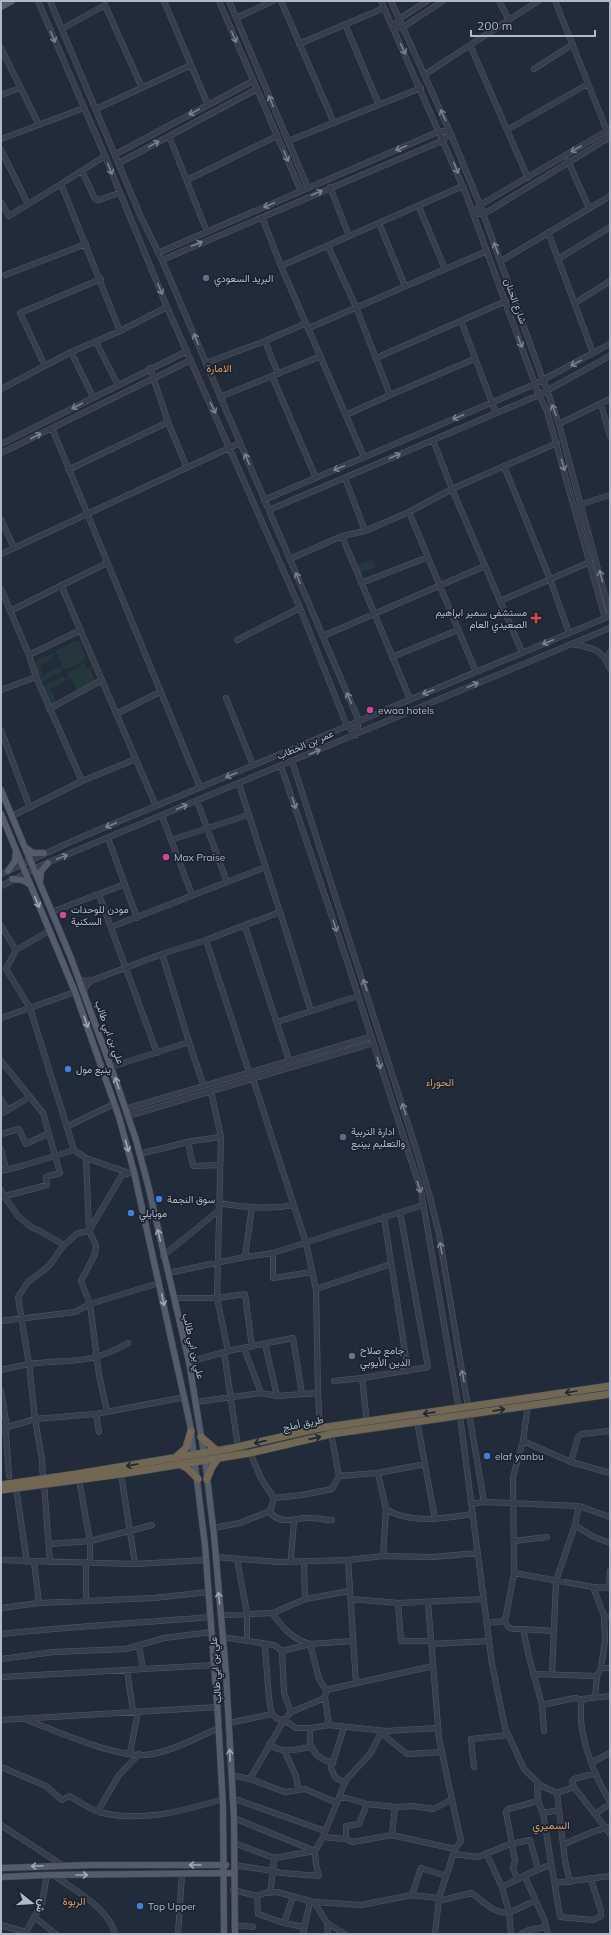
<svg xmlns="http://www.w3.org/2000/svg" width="611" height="1935" font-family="Mulish,Vazirmatn,sans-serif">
  <rect width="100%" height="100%" fill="#222b3a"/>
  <path fill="#24383c" d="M372 559 376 567 361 573 358 565Z
    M75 641 80 642 85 657 83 662 67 669 63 668 56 651Z
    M56 653 46 663 39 665 43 675 39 677 34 663 41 658Z
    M84 663 87 668H90L95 681 77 690 71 679H68L67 674Z
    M60 666 62 672 42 682 40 677Z
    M64 676 67 680 50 689 56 702 51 705 44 686Z"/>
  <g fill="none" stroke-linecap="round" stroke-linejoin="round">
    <g stroke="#515866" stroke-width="6">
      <path id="minor" d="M38 1 105 156 167 307 300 608 347 726 356 735
        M50 1 141 217 162 260 359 721 356 735
        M164 1 208 105
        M219 1 301 191
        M229 1 308 188
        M281 1 334 123
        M381 1 466 194 539 395 547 411 605 618
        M391 1 450 132 480 205 559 424 610 614
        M499 1 509 20
        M555 1 607 131
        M236 18 273 1
        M345 24 379 105
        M393 28 403 27 443 1
        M393 28 399 19 427 1
        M62 29 105 5 142 88
        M299 44 384 8
        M470 45 528 178
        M1 48 39 125
        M534 69 573 44
        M424 75 538 1
        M1 95 20 88
        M96 109 191 65
        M507 130 588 84
        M169 136 207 232
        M1 139 84 108
        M288 141 421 88
        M1 150 28 204
        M116 154 253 81
        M105 156 61 184 120 331
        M568 161 589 208
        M119 163 257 89
        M82 171 95 199 99 200 119 193
        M187 180 277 136
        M330 187 349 236
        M1 202 9 216 61 184
        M419 207 445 269
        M474 214 480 205 610 129
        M474 214H484L610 137
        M262 217 281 266 364 457
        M379 223 405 286
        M548 232 593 353
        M328 246 356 307 390 395
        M158 253 440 131 450 132
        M558 259 610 227
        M162 260 444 140 450 132
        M501 261 610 196
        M281 266 463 186
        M5 275 86 244
        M575 303 610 281
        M461 321 496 413
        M309 328 487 251
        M265 341 278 374
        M96 342 118 385
        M71 352 93 397
        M376 358 506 301
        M206 363 265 341 306 323
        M45 366 20 313 101 279
        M150 368 168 422 187 468
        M272 376 316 478
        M1 389 71 352 120 331 167 307
        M220 397 321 356
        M601 404 610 436
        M346 415 390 395 472 360
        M559 424 610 399
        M52 428 200 787
        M433 440 452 489 522 652
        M1 444 187 351
        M1 453 191 360
        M504 466 550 579 569 633
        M68 470 168 422
        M345 478 365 531
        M264 500 535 384 610 344
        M582 504 610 495
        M269 510 539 395 610 356
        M409 512 476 672
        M1 519 14 548
        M342 536 410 699
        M1 554 240 443
        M290 559 342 536 365 531 409 512 452 489 557 443
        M361 583 428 557
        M61 585 156 806
        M1 589 29 655 36 677 82 781
        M500 601 590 562
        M10 611 107 563
        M323 636 485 566
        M237 640 300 608
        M572 644C592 648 602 648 610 669
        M29 655 81 630
        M392 657 458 630
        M606 659 610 652
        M1 690 36 677
        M226 698 253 765
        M49 709 102 680
        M116 714 160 692
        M1 730 30 808
        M292 761 417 1152 430 1197 439 1234 484 1502
        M281 766 347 961 421 1191 460 1416 492 1664 505 1728 524 1769 540 1785 557 1793 574 1787 610 1834
        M197 801 227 882
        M12 816 82 781 136 759
        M162 816 192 895
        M108 838 137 918
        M171 840 248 815
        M1 874 77 839 610 616
        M1 886 42 865 610 628
        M99 895 157 1053
        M52 912 125 884
        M280 912 311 1011
        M1 926 16 950
        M245 926 289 1060
        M111 927 266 867
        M206 940 280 912 239 784
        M162 954 189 1042
        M79 979 85 981 93 980 87 984 84 991
        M93 980 162 954 206 940 249 1072
        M1 1018 75 992
        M277 1022 358 996
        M1 1061 43 1113 60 1173 46 1177 47 1185 1 1197
        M111 1067 189 1042 203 1084
        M253 1079 306 1243 316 1289 318 1393 320 1428
        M211 1091 221 1137 217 1298 228 1351
        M1 1099 8 1110
        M125 1109 370 1037
        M1 1114 30 1097
        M128 1116 373 1043
        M68 1126 114 1104
        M1 1134 19 1129 26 1144 49 1133
        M188 1142 193 1166 220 1165
        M1 1149 6 1170
        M139 1154 192 1141 221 1137
        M86 1158 129 1173
        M1 1171 25 1165 74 1150
        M1 1190 4 1196 18 1216 32 1228 38 1230 64 1245
        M218 1203C244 1207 268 1210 294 1205
        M384 1217 408 1371
        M273 1253V1278L312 1272
        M163 1256 218 1211
        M245 1257 252 1207
        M168 1273 245 1257 273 1253 423 1205
        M316 1289 391 1264
        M174 1298H217L245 1294 252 1347
        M1 1321 75 1312 90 1304 159 1283
        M265 1344 277 1396
        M244 1348 261 1393
        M224 1352 238 1447
        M189 1362 228 1351 293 1338 302 1394
        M1 1370C10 1368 19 1366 29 1364 69 1359 91 1365 128 1343
        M362 1378 367 1423
        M334 1381 362 1378 428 1367 400 1212
        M1 1390 7 1428
        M196 1402 261 1393 277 1396 318 1393
        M107 1411 99 1375 90 1304 81 1281 95 1254 96 1245 89 1231 122 1175 134 1172
        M96 1414 99 1432
        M417 1421 435 1519
        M1 1429 35 1419 96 1414 185 1397
        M3 1429 6 1433 9 1476
        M523 1441 571 1462 610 1473
        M250 1453 262 1480 274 1498
        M571 1462 578 1437 581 1434 610 1431
        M378 1473 386 1509C411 1525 444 1518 473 1514
        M121 1474 135 1564
        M339 1476 378 1473 425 1464
        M43 1479 42 1460 35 1419 29 1364 18 1297 28 1282 49 1266 64 1245 78 1233 89 1231 86 1158 74 1150 30 1008 6 969 16 950 49 931
        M79 1480 90 1541V1562
        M44 1484 50 1562
        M16 1488 27 1562
        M471 1504 484 1502 579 1506 610 1517
        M269 1511C282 1527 294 1517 310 1518 317 1518 325 1520 332 1520
        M575 1525 592 1536 610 1543
        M213 1528 240 1523 270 1511 274 1498 302 1495 332 1489 339 1476 331 1434
        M514 1541 547 1537
        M50 1544 90 1541 152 1525
        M383 1556 386 1509
        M216 1557 279 1562 348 1560 383 1556 433 1557 478 1553
        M291 1557 294 1521
        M237 1559 247 1613V1638
        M1 1560 135 1564 206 1560
        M348 1560 356 1683
        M304 1561 305 1599
        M34 1562 39 1603
        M86 1562V1601
        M514 1573 593 1587 610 1588
        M593 1587 604 1616 610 1617
        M609 1588 610 1571
        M351 1599 398 1603 484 1599
        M428 1602 439 1739 461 1841 455 1849
        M398 1603 401 1641H431
        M1 1608 39 1603 154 1598 209 1592
        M272 1613C283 1628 292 1639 310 1644L319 1679 326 1690
        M221 1615 273 1613 305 1599 350 1591
        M505 1621 508 1627 513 1629H523L529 1657 542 1705 575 1698 582 1700
        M487 1623 505 1621 514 1573 513 1477 523 1441 528 1405
        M523 1629 554 1631
        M1 1634C71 1626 141 1623 211 1617
        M223 1637 274 1645 282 1651 310 1644 353 1641
        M263 1643 265 1648 269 1699 272 1714
        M431 1644 489 1641
        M139 1645 143 1669
        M282 1651 284 1693 291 1712
        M1 1659 54 1652 126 1649 164 1638 212 1632
        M601 1668H610
        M127 1670 133 1712
        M533 1674 597 1676 595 1697
        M552 1674 556 1581 575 1525 579 1506
        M597 1676 601 1668 605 1640 604 1616
        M1 1677 215 1665
        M610 1696 582 1699C576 1729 593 1775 610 1801
        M325 1698 329 1725
        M542 1705 544 1731
        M1 1720 218 1707
        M27 1720C59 1732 110 1756 144 1755 167 1754 198 1737 219 1728
        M229 1723 272 1714 276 1718 284 1720 291 1712 325 1698 326 1690 433 1666
        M344 1727 331 1768 335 1777 345 1783
        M311 1728C306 1746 316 1759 333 1763
        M381 1733 407 1754 442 1752
        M269 1744C284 1755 294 1749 311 1747
        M285 1752 296 1776 298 1789
        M130 1753 138 1712
        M592 1765 595 1761 610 1753
        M1 1767 46 1786 62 1800 69 1796C79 1801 89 1809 99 1812 140 1823 184 1811 223 1799
        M474 1767 471 1739 508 1735
        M231 1775 250 1779 285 1792 305 1789 337 1803
        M250 1779 284 1720 296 1728H311L329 1725 386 1731 438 1728
        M537 1782 538 1801 543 1813 560 1917 593 1920 601 1916V1911L591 1879
        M574 1787 572 1781 574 1779 596 1773
        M557 1793 565 1861 570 1882
        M232 1798 325 1831
        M339 1798H347L367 1804 395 1807 412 1806 434 1809 452 1799
        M98 1811 119 1775 139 1754
        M543 1813 559 1810
        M595 1814 610 1804
        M234 1818 315 1851 316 1865 319 1876 282 1873 273 1871 274 1858
        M1 1825 62 1865
        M392 1835 395 1807
        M323 1837 346 1780 370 1754 381 1733 385 1732
        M346 1839V1826L359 1824 367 1804
        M234 1843 274 1858 315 1851 323 1837 346 1839 353 1842 392 1835 455 1849 439 1898 435 1934
        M564 1844 595 1831 610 1827
        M486 1853 502 1887 509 1912 511 1934
        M453 1854 478 1857 510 1844 530 1840 538 1869
        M234 1865 273 1871 270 1893
        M53 1875C73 1888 110 1910 115 1934
        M525 1877 544 1919 548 1934
        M517 1878 513 1868 515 1861 506 1812 508 1809 538 1801
        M555 1883 610 1876
        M502 1887C518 1879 534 1870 551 1865
        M233 1890 257 1896 265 1893 277 1892 314 1902 327 1923 345 1934
        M412 1895 421 1868 446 1876
        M257 1896 258 1914 284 1923 304 1927
        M439 1901 471 1893C483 1900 494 1915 509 1912 518 1911 526 1903 536 1901
        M314 1902 361 1905 412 1895 439 1898
        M34 1917 56 1934
        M284 1923 293 1897
        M327 1923 328 1934
        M1 1925 26 1932
        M234 1925 253 1927
        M28 1934 26 1932 42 1903 47 1875
        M178 1934 182 1874
        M303 1934 310 1902
        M521 1934 529 1930 546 1927"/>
    </g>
    <g stroke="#3f4754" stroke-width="7">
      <path id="major" d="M1 7 12 1
        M1 790 71 958 117 1084 136 1140 148 1185 189 1362 205 1460 214 1535 226 1673 234 1818 235 1934
        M1 814 75 992 119 1117 134 1172 190 1424 205 1545 218 1717 223 1806 224 1934
        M26 848 33 853H44
        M8 871 15 861 16 851
        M12 879 22 880 29 884
        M40 881 41 871 48 863
        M1 1868 90 1865H226
        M1 1877 47 1875 234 1873"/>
    </g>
    <g stroke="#414856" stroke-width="8">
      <path id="highway" d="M201 1437 216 1450
        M177 1456 186 1448 191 1431
        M179 1464 187 1468 198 1479
        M207 1479 212 1467 218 1458
        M1 1485 77 1474 233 1448 320 1428 610 1386
        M1 1490 121 1474 250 1453 331 1434 610 1394"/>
    </g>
    <use href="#minor" stroke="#363e4b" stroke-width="5"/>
    <use href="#major" stroke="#545c6b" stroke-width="6"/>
    <use href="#highway" stroke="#716753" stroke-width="7"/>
  </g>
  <defs><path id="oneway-shaft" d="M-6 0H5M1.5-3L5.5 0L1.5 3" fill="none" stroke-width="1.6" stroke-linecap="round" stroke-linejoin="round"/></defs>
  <g stroke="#7a818f">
    <use href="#oneway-shaft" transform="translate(53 37) rotate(67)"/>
    <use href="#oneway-shaft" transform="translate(234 37) rotate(67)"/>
    <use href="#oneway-shaft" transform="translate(403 49) rotate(65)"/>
    <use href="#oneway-shaft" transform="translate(271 101) rotate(-113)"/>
    <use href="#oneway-shaft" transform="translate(194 112) rotate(152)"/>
    <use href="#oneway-shaft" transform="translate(443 115) rotate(-114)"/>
    <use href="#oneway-shaft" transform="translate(154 144) rotate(-28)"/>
    <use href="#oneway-shaft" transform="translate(401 148) rotate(157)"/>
    <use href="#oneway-shaft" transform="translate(576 149) rotate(150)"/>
    <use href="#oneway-shaft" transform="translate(286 156) rotate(67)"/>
    <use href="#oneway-shaft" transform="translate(456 168) rotate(68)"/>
    <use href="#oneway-shaft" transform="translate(110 169) rotate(68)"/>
    <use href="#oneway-shaft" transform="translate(317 193) rotate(-23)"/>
    <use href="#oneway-shaft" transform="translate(269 205) rotate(157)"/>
    <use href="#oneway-shaft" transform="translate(197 244) rotate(-23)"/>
    <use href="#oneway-shaft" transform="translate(496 248) rotate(-110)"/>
    <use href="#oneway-shaft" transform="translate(160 289) rotate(67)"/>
    <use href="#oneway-shaft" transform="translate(196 339) rotate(-113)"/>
    <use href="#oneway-shaft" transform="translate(520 342) rotate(70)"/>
    <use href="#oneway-shaft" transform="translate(576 363) rotate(151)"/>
    <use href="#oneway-shaft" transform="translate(77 406) rotate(153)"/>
    <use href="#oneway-shaft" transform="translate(213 408) rotate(65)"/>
    <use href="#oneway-shaft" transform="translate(554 410) rotate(-110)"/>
    <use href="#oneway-shaft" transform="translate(458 417) rotate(157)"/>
    <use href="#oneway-shaft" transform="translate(36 436) rotate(-27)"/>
    <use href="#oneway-shaft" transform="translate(395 456) rotate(-23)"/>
    <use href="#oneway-shaft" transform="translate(247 459) rotate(-113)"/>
    <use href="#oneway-shaft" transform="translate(563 465) rotate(74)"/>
    <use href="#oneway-shaft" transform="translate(339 468) rotate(157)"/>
    <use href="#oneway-shaft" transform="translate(601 576) rotate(-104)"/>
    <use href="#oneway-shaft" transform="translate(298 578) rotate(-113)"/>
    <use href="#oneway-shaft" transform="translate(548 642) rotate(157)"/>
    <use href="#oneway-shaft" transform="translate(473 685) rotate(-23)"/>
    <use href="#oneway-shaft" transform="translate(428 692) rotate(157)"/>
    <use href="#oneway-shaft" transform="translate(349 698) rotate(-113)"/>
    <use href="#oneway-shaft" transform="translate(315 752) rotate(-23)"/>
    <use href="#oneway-shaft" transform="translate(231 775) rotate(157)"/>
    <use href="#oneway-shaft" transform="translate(294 803) rotate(72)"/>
    <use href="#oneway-shaft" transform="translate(182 807) rotate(-23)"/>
    <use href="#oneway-shaft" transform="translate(111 825) rotate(157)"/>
    <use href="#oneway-shaft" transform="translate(62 857) rotate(-22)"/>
    <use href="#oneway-shaft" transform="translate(335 926) rotate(72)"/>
    <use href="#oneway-shaft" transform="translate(365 985) rotate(-108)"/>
    <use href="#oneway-shaft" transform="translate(379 1063) rotate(73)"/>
    <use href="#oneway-shaft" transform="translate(404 1109) rotate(-107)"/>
    <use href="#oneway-shaft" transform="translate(419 1187) rotate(73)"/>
    <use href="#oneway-shaft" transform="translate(441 1248) rotate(-100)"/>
    <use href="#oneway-shaft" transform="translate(463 1376) rotate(-100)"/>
  </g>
  <g stroke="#9ea6b5">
    <use href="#oneway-shaft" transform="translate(37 902) rotate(67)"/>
    <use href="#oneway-shaft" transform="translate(86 1022) rotate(71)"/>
    <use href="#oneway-shaft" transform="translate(117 1083) rotate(-108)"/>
    <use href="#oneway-shaft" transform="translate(127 1146) rotate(75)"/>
    <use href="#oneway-shaft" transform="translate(159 1235) rotate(-103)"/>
    <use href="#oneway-shaft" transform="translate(163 1300) rotate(78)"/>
    <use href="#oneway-shaft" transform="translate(219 1598) rotate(-95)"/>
    <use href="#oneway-shaft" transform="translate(230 1755) rotate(-92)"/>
    <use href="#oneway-shaft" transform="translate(195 1865) rotate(-180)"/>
    <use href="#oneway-shaft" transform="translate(37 1866) rotate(177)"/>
    <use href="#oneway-shaft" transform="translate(82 1875)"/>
  </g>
  <g stroke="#1f2632">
    <use href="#oneway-shaft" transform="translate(571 1392) rotate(171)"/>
    <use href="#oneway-shaft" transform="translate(499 1410) rotate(-10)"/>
    <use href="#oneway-shaft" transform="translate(429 1413) rotate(172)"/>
    <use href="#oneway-shaft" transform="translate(315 1438) rotate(-13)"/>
    <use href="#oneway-shaft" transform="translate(260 1442) rotate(167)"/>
    <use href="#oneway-shaft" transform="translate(132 1465) rotate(170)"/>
  </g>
  <g fill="#5c6f8a" stroke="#1b2330" stroke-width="1.5">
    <circle cx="206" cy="278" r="4"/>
    <circle cx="343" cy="1137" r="4"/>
  </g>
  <path fill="#e0444e" stroke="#1b2330" stroke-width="1.5" d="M534 612h4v4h4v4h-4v4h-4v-4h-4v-4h4z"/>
  <g fill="#d1479c" stroke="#1b2330" stroke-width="1.5">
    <circle cx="370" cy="710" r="4"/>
    <circle cx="166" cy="857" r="4"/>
    <circle cx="63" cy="915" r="4"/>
  </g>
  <g fill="#3f7fe0" stroke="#1b2330" stroke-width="1.5">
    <circle cx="68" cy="1069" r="4"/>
    <circle cx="159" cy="1199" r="4"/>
    <circle cx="131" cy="1213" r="4"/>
    <circle cx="487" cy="1456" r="4"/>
    <circle cx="140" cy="1906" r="4"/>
  </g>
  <circle fill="#6b7280" stroke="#1b2330" stroke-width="1.5" cx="352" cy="1356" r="4"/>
  <g text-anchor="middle" stroke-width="3.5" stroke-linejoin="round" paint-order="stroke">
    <g font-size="10" fill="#b1b8c7" stroke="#1b2330" text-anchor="start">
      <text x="214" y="282">البريد السعودي</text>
      <text x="527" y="616" text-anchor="end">مستشفى سمير ابراهيم<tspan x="527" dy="12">الصعيدي العام</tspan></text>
      <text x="378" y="714">ewaa hotels</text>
      <text x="174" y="861">Max Praise</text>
      <text x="71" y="913">مودن للوحدات<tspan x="71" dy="12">السكنية</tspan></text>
      <text x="76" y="1073">ينبع مول</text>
      <text x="351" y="1135">ادارة التربية<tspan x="351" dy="12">والتعليم بينبع</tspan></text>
      <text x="167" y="1203">سوق النجمة</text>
      <text x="139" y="1217">موبايلي</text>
      <text x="360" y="1354">جامع صلاح<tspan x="360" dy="12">الدين الأيوبي</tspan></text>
      <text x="495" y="1460">elaf yanbu</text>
      <text x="148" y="1910">Top Upper</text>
    </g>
    <g font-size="10" fill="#b1b8c7" stroke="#1b2330">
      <text transform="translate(516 301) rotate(70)" y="4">شارع الحنان</text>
      <text transform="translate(305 744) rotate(-23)" y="4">عمر بن الخطاب</text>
      <text transform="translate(110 1032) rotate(70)" y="4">علي بن ابي طالب</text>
      <text transform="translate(194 1346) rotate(77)" y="4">علي بن ابي طالب</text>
      <text transform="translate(303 1423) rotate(-12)" y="4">طريق أملج</text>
      <text transform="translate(215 1670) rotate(-94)" y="4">علي بن ابي طالب</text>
    </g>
    <g font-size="11" fill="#d39860" stroke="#1b2330">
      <text x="219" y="372">الامارة</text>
      <text x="440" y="1086">الحوراء</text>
      <text x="551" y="1829">السميري</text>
      <text x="74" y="1905">الربوة</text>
    </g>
  </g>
  <rect width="611" height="1935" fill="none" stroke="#b1b8c7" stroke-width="4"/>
  <g transform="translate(32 1903) rotate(107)" stroke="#1b2330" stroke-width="3" paint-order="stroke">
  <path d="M0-3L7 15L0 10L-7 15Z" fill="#b1b8c7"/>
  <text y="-6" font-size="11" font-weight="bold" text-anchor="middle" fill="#b1b8c7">ش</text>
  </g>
  <path d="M471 30v6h124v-6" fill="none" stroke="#b1b8c7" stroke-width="2"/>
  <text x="477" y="30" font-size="12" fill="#b1b8c7" stroke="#1b2330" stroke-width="3" paint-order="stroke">200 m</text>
</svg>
